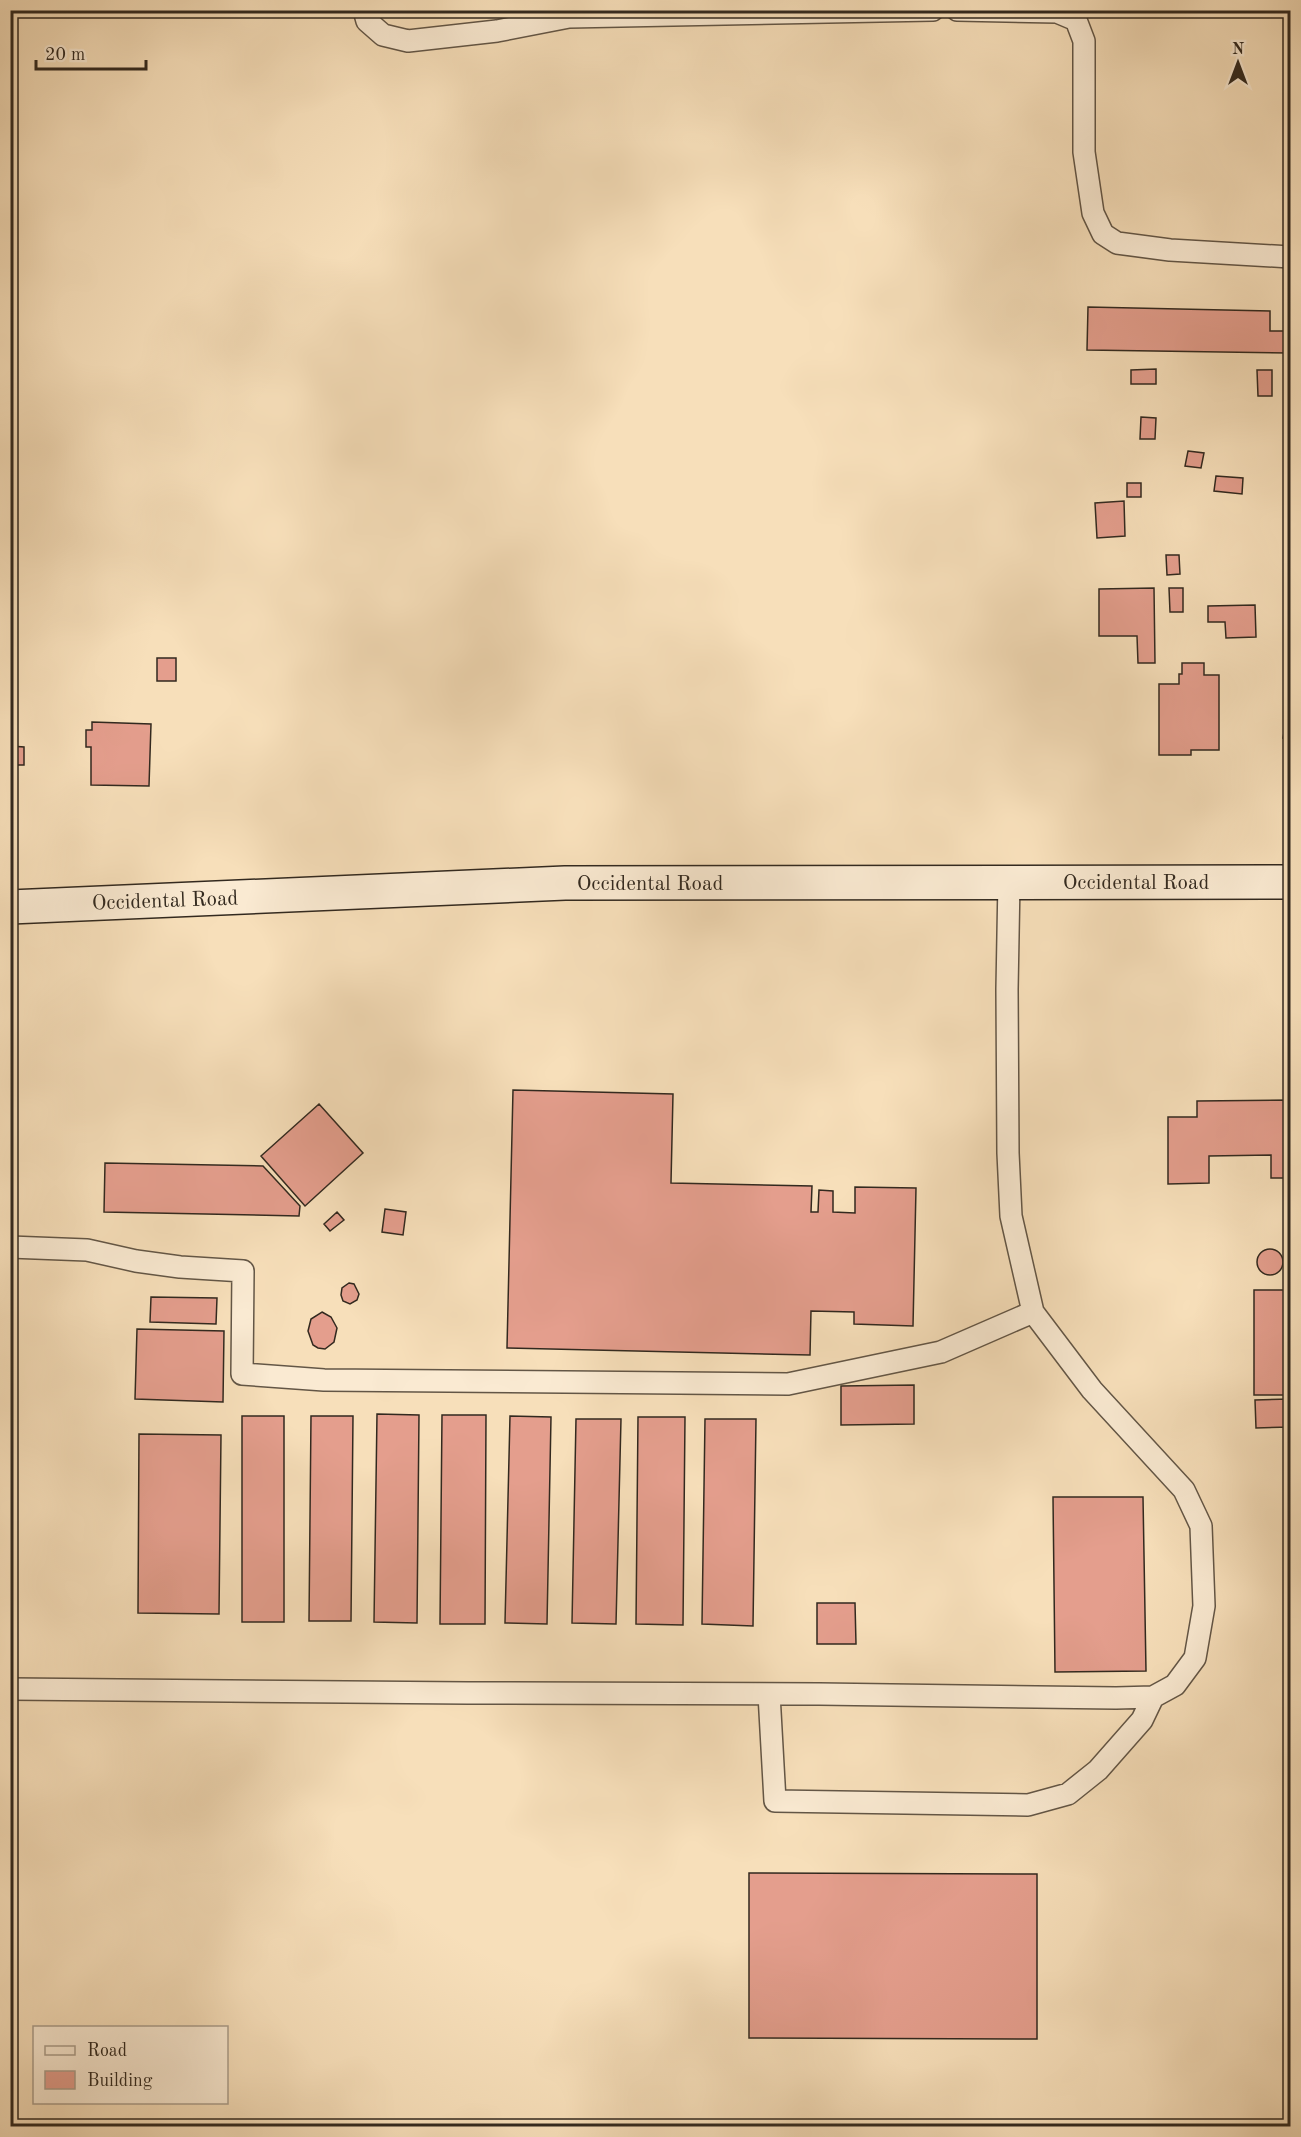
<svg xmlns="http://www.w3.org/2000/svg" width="1301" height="2137" font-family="'Old Standard TT',serif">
  <rect width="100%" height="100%" fill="#f7dfba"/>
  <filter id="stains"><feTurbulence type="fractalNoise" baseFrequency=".00333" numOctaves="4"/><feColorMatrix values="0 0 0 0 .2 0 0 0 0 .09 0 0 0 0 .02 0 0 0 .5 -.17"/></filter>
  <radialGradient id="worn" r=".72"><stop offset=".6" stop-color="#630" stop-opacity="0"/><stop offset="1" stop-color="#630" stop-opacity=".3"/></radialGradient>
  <path fill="#e49e8d" stroke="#32291f" stroke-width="1.5" d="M1088 307 1270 311V331H1288V353L1087 350Z
    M1156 369V384H1131V370Z
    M1257 370H1272V396H1258Z
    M1141 417 1156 418 1155 439H1140Z
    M1188 451 1204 453 1201 468 1185 466Z
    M1216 476 1243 478 1242 494 1214 491Z
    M1127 483H1141V497H1127Z
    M1124 501 1125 536 1097 538 1095 503Z
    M1166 555H1179L1180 574 1167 575Z
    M1154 588 1155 663H1138L1137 636H1099V589Z
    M1169 588H1183V612H1170Z
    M1255 605 1256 637 1226 638 1225 622H1208V606Z
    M157 658H176V681H157Z
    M10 662H15L16 721H10Z
    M1182 663H1204V675H1219V750H1191V755H1159V684H1179V674H1182Z
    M1286 721H1290V739L1283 738Z
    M92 722 151 724 149 786 91 785V747H86V730H92Z
    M10 746 24 747V765H10Z
    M513 1090 673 1094 671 1183 812 1186 811 1212H818L819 1190 833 1191V1212L855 1213V1187L916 1188 913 1326 854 1324V1312L811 1311 810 1355 507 1348Z
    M1290 1100V1178H1271V1155L1209 1156V1183L1168 1184V1117H1197V1101Z
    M319 1104 363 1153 305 1206 261 1156Z
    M105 1163 263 1166 300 1206 299 1216 104 1212Z
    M385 1209 406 1212 403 1235 382 1232Z
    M337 1212 344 1220 330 1231 324 1224Z
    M1257 1262a13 13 0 1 1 26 0a13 13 0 1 1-26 0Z
    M349 1283 354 1284 359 1294 357 1300 350 1304 343 1301 341 1295 342 1288Z
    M1254 1290H1290V1395H1254Z
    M151 1297 217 1298 216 1324 150 1322Z
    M322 1312 331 1317 337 1328 334 1342 325 1349 318 1348 313 1345 308 1331 311 1319Z
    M137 1329 224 1331 223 1402 135 1399Z
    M914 1385V1424L841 1425V1386Z
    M1290 1399V1427L1256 1428 1255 1400Z
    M377 1414 419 1415 417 1623 374 1622Z
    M442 1415H486L485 1624H440Z
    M242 1416H284V1622H242Z
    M311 1416H353L351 1621H309Z
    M510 1416 551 1417 547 1624 505 1623Z
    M638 1417H685L683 1625 636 1624Z
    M576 1419H621L616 1624 572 1623Z
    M705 1419H756L753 1626 702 1624Z
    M139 1434 221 1435 219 1614 138 1613Z
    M1053 1497H1143L1146 1671 1055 1672Z
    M817 1603H855L856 1644H817Z
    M749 1873 1037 1874V2039L749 2038Z"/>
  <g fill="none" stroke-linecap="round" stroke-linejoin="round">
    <g stroke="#635646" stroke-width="24">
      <path id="lane" d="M364 10 367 21 383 35 408 41 497 31 569 17 933 10
        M957 10 1057 12 1076 20 1084 41V152L1093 213 1103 234 1117 243 1170 250 1290 257
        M10 1247 87 1250 136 1261 180 1267 243 1271 242 1374 324 1380 788 1384 941 1352 1033 1312
        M10 1689 468 1693 819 1694 1116 1698 1153 1697 1175 1685 1195 1658 1204 1606 1201 1526 1184 1490 1092 1390 1033 1312 1011 1216 1008 1153 1007 989 1009 881
        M769 1694 775 1801 1028 1805 1068 1794 1098 1770 1142 1720 1153 1697"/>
    </g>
    <g stroke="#32291f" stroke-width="36">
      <path id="secondary" d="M10 907 565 883 1290 882"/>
    </g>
    <use href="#lane" stroke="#faead2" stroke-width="21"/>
    <use href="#secondary" stroke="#faead2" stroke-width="33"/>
  </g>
  <g text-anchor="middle" stroke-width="6" stroke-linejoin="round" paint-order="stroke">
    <g font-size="21" fill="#32291f" stroke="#faead2">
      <text x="1136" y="889">Occidental Road</text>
      <text x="650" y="890">Occidental Road</text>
      <text transform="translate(165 900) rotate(-2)" y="7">Occidental Road</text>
    </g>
  </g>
  <rect width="1301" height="2137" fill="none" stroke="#f7dfba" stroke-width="36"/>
  <rect x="12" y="12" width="1277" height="2113" fill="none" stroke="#32291f" stroke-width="3"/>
  <rect x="18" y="18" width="1265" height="2101" fill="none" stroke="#32291f" stroke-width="1.5"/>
  <rect x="33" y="2026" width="195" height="78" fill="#faead2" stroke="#aa9d8a" stroke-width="1.5"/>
  <rect x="45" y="2046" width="30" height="9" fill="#faead2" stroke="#aa9d8a" stroke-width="1.5"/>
  <text x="87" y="2056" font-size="18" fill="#32291f">Road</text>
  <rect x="45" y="2071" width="30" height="18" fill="#e49e8d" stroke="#aa9d8a" stroke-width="1.5"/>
  <text x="87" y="2086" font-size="18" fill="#32291f">Building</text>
  <g transform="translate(1238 63)" stroke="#faead2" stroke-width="4.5" paint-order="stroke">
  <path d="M0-4.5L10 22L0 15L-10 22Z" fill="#32291f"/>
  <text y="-9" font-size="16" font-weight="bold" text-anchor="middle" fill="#32291f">N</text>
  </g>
  <path d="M36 60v9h110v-9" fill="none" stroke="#32291f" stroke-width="3"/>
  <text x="45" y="60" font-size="18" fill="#32291f" stroke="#faead2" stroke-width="4.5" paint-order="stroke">20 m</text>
  <rect width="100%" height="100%" filter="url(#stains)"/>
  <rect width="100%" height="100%" fill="url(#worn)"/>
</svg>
